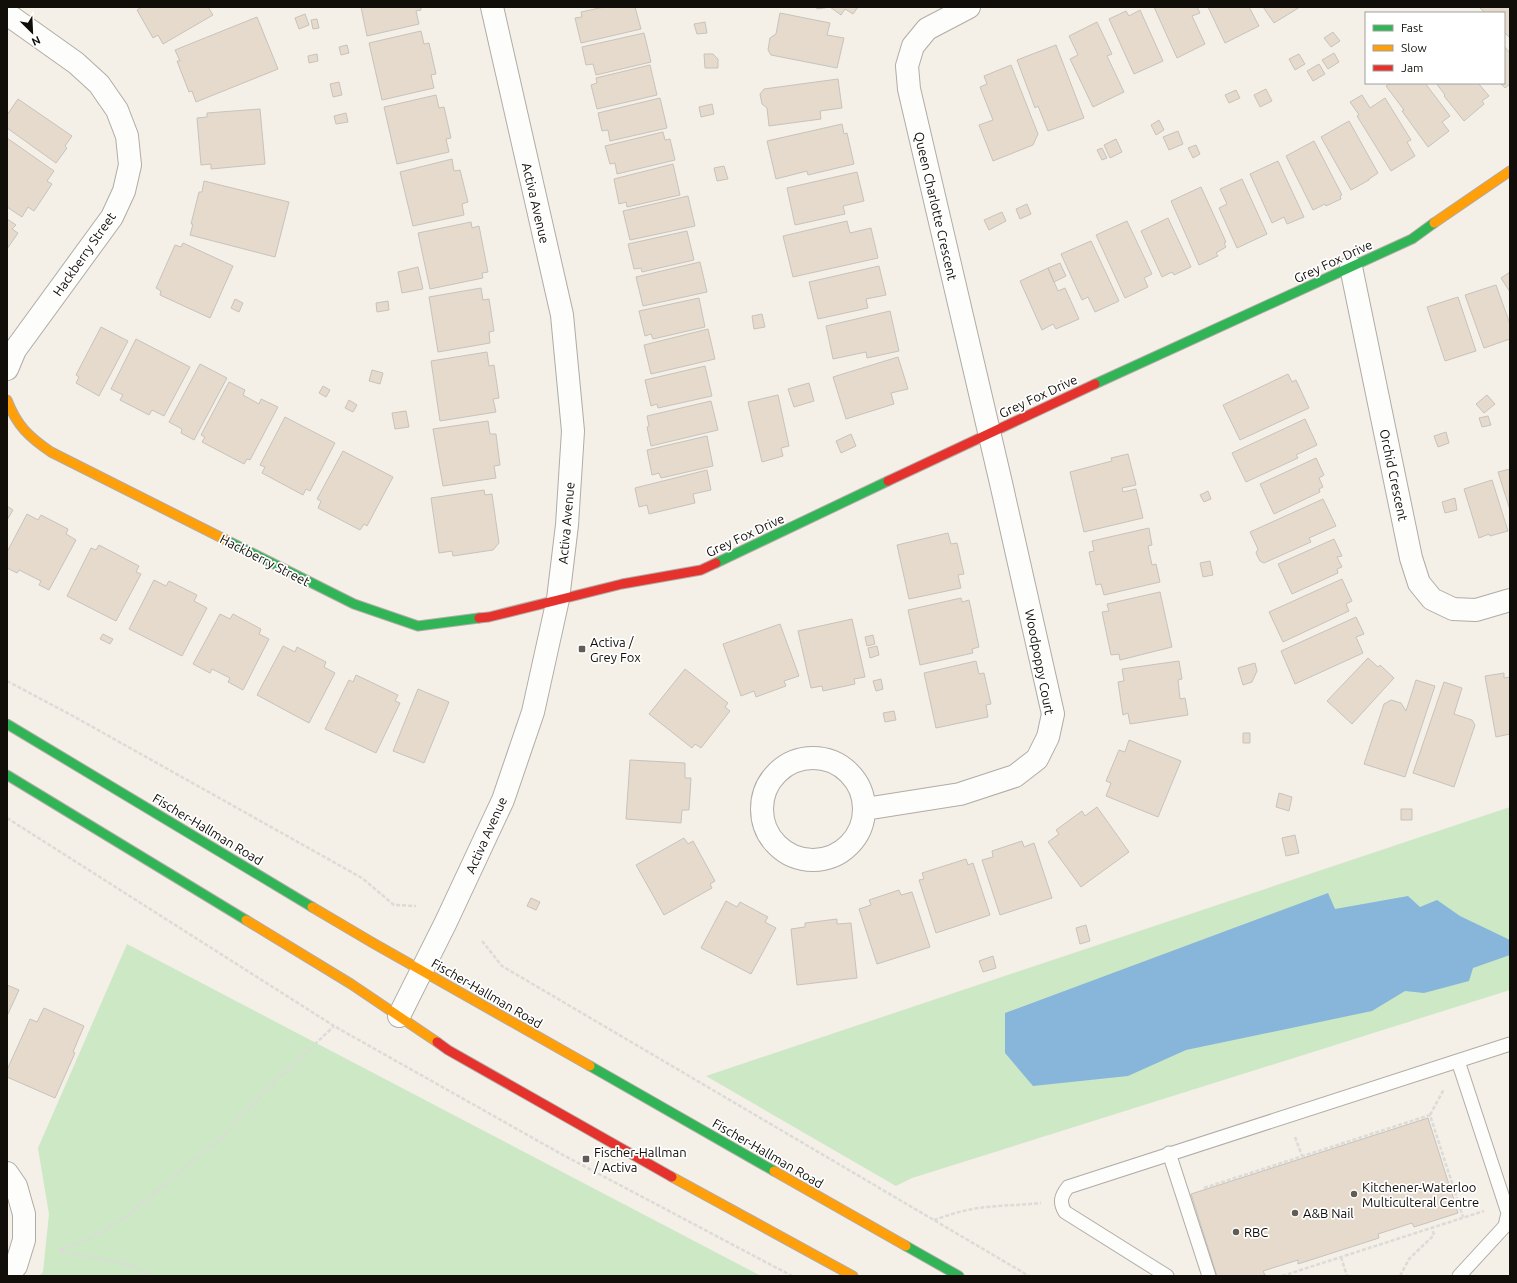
<svg xmlns="http://www.w3.org/2000/svg" width="1517" height="1283" font-family="Ubuntu,sans-serif">
  <rect width="100%" height="100%" fill="#f4efe7"/>
  <path fill="#cce8c5" d="M1510 807V990L912 1178 896 1186 706 1076Z
    M127 944 761 1276H39L43 1272 49 1214 38 1148Z"/>
  <path fill="#88b6db" d="M1328 893 1335 909 1408 896 1420 907 1437 900 1460 916 1510 940V955L1473 968 1469 981 1424 993 1405 991 1372 1011 1186 1050 1128 1076 1033 1086 1005 1053V1013Z"/>
  <path fill="#e5dacb" stroke="#c7c3bd" d="M142 7H208L213 15 163 44 158 35 153 38 137 10Z
    M361 7H421V10L416 11 419 24 367 36Z
    M604 7H635L641 29 581 43 575 18 582 17 581 12Z
    M816 7H858L853 14 845 9 841 15 830 7 817 9Z
    M1154 7H1197L1200 13 1192 16 1205 44 1177 58Z
    M1208 7H1249L1259 26 1225 43Z
    M1263 7H1300L1274 23Z
    M1479 7H1510V38L1504 32V13H1485Z
    M1140 10 1163 61 1134 74 1109 19 1126 11 1129 16Z
    M780 13 830 23 827 35 844 38 837 68 771 55 768 50 770 38 776 34Z
    M305 14 309 25 299 29 295 18Z
    M257 17 278 69 196 102 192 91 189 92 177 61H180L175 50Z
    M317 19 319 28 313 29 311 20Z
    M705 22 707 33 697 34 694 24Z
    M1097 22 1112 54 1107 56 1124 92 1093 107 1070 59 1078 55 1069 36Z
    M421 31 424 44 429 43 436 74 431 75 434 88 382 100 369 43Z
    M1333 32 1340 41 1331 47 1324 38Z
    M644 33 651 62 596 75 593 64 586 65 582 47Z
    M347 45 349 53 341 55 339 47Z
    M1056 45 1084 118 1048 131 1038 106 1035 108 1017 60Z
    M1504 46 1510 53V84L1505 88 1500 83H1504Z
    M1334 53 1339 62 1328 69 1322 60Z
    M317 54 318 61 309 63 308 56Z
    M704 54H713L718 59V68H705Z
    M1299 54 1305 64 1295 70 1289 59Z
    M1319 64 1325 74 1313 81 1307 71Z
    M650 65 657 95 597 109 591 85 597 83 596 78Z
    M1011 65 1038 134 1033 145 993 161 979 125 993 120 980 87 987 84 984 76Z
    M838 79 842 108 820 111 821 119 769 126 767 108 762 104 760 94 764 89Z
    M339 82 342 95 333 97 330 84Z
    M1391 83H1425L1450 116 1442 122 1449 131 1428 147 1402 111 1404 110 1386 86Z
    M1436 83H1478L1489 96 1482 101 1484 104 1464 121 1444 96 1445 95Z
    M1266 89 1272 101 1260 107 1254 95Z
    M1236 90 1240 98 1229 103 1225 95Z
    M436 95 439 108 444 107 451 138 446 139 449 152 397 164 384 107Z
    M1362 95 1370 108 1385 98 1411 140 1407 142 1415 156 1391 171 1357 116 1359 115 1350 102Z
    M660 98 667 128 610 141 608 130 602 131 598 113Z
    M18 99 72 136 65 146 67 148 56 163 7 128V115Z
    M712 104 714 114 701 117 699 107Z
    M260 109 265 164 211 169V164L201 165 197 118 207 117V113Z
    M346 113 348 122 336 124 334 116Z
    M1159 120 1164 130 1156 135 1151 125Z
    M1349 121 1378 173 1369 179V180L1351 190 1321 137Z
    M842 124 844 134 847 133 854 164 808 175 807 171 776 179 767 141Z
    M1178 131 1183 144 1169 150 1163 137Z
    M663 132 665 140 670 139 675 160 617 174 615 163 610 164 605 146Z
    M7 138 54 171 47 181 52 184 34 211 28 207 22 217 7 207Z
    M1116 139 1122 152 1110 158 1104 145Z
    M1314 141 1342 195 1340 196 1341 199 1326 206 1325 204 1313 210 1286 156Z
    M1196 145 1200 154 1193 158 1188 148Z
    M1102 148 1107 158 1102 160 1097 150Z
    M452 159 454 171 460 170 468 202 462 204 464 215 413 226 400 172Z
    M1278 161 1304 217 1287 224 1284 217 1272 223 1250 174Z
    M673 164 680 195 627 207 626 202 619 204 614 179Z
    M724 166 728 179 717 181 714 168Z
    M857 172 864 201 843 206 845 214 795 225 787 188Z
    M1242 179 1267 234 1237 248 1219 208 1227 204 1220 189Z
    M204 181 289 202 275 257 190 235 193 224H191L199 192H202Z
    M1201 187 1226 242 1224 243 1226 247 1216 253 1218 256 1199 265 1171 201Z
    M688 196 695 226 630 240 623 211Z
    M1027 204 1031 214 1020 219 1016 209Z
    M1002 212 1006 221 989 230 984 220Z
    M1168 218 1191 267 1174 275 1172 272 1162 277 1141 231Z
    M7 219 16 225 12 229 18 233 7 249Z
    M847 221 850 233 871 228 878 258 793 277 783 236Z
    M1127 221 1152 274 1144 278 1148 287 1125 298 1096 235Z
    M471 222 472 228 479 226 488 272 482 273 483 278 430 289 418 233Z
    M687 231 694 260 642 272 641 268 634 269 628 244Z
    M1091 241 1119 301 1095 312 1088 297 1082 300 1061 254Z
    M183 243 233 266 210 318 160 295 161 291 156 288 175 245 181 247Z
    M700 262 707 292 643 306 636 277Z
    M1060 263 1066 276 1054 282 1048 268Z
    M879 266 886 295 866 299 868 308 818 319 809 282Z
    M418 267 423 289 402 293 398 272Z
    M1048 268 1058 291 1065 288 1079 319 1056 329 1053 324 1042 330 1020 281Z
    M1510 272V292L1501 278Z
    M1496 285 1510 324V339L1484 348 1465 295Z
    M481 288 483 300 489 299 494 331 489 332 490 343 438 352 429 297Z
    M1458 297 1476 351 1445 361 1427 307Z
    M699 298 705 327 653 339 651 334 645 336 639 311Z
    M235 299 243 303 239 312 231 308Z
    M388 301 389 310 377 312 376 303Z
    M890 311 899 351 867 358 866 352 833 359 826 326Z
    M762 314 765 327 754 329 752 316Z
    M101 327 128 341 99 396 76 383 79 377 76 375Z
    M708 329 715 359 651 374 644 345Z
    M136 339 190 367 164 416 152 410 149 415 120 400 123 395 111 389Z
    M487 352 489 366 494 365 499 398 493 399 496 412 440 421 431 361Z
    M898 357 908 389 891 393 894 404 846 419 833 377Z
    M200 364 227 378 194 440 181 433 182 429 169 422Z
    M705 366 712 396 658 408 657 404 651 406 645 380Z
    M372 370 383 373 380 384 369 381Z
    M1288 374 1292 382 1296 380 1309 408 1240 440 1223 405Z
    M229 382 245 390 243 395 259 404 261 399 278 407 250 460 247 459 244 464 202 442 205 437 201 435Z
    M809 383 814 401 794 407 788 389Z
    M323 386 330 390 326 397 319 393Z
    M778 395 789 446 781 448 783 456 762 462 748 402Z
    M1487 395 1495 404 1484 413 1476 404Z
    M349 400 357 405 353 412 345 408Z
    M711 401 718 430 651 446 647 427 649 426 647 416Z
    M406 411 409 427 395 429 392 413Z
    M1488 416 1491 425 1482 427 1479 418Z
    M285 417 335 443 310 491 306 489 303 495 262 473 265 467 260 465Z
    M1305 419 1317 445 1296 455 1298 458 1246 482 1232 453Z
    M488 421 490 434H496L500 465 494 466 496 478 443 486 433 429Z
    M1446 432 1449 443 1438 447 1434 436Z
    M851 434 856 446 841 453 836 441Z
    M707 436 713 466 661 478 659 473 652 475 647 450Z
    M343 451 393 477 367 526 364 524 360 530 318 508 321 501 317 499Z
    M1128 454 1136 485 1122 488 1123 492 1136 489 1143 518 1084 532 1070 472 1112 461 1111 458Z
    M1316 458 1324 475 1319 478 1323 487 1319 489 1320 492 1274 514 1260 484Z
    M1510 469V510L1498 472Z
    M707 470 711 490 693 494 695 503 649 514 647 505 639 507 635 488Z
    M1492 480 1508 531 1490 536 1489 534 1479 538 1464 489Z
    M484 490 485 495 492 494 499 543 493 550 453 556 452 551 439 553 431 498Z
    M1208 491 1211 499 1204 502 1200 495Z
    M1455 498 1457 510 1445 513 1442 502Z
    M1323 499 1336 526 1309 538 1311 542 1264 563 1260 561 1256 553 1258 549 1250 532Z
    M7 506 13 510 7 520Z
    M27 514 38 520 41 515 68 529 66 534 76 540 49 590 39 585 41 581 19 570 17 573 7 568V552Z
    M1149 528 1152 545 1148 546 1152 565 1156 564 1160 582 1104 595 1101 584 1096 585 1089 552 1094 551 1092 541Z
    M948 533 951 544 957 543 964 574 958 575 961 588 909 599 897 545Z
    M1334 539 1342 556 1337 557 1342 567 1337 569 1338 573 1292 594 1278 564Z
    M99 545 139 566 136 572 141 574 116 621 67 596 91 548 96 550Z
    M1210 561 1213 575 1203 577 1200 563Z
    M1342 579 1352 601 1346 604 1349 611 1283 642 1269 612Z
    M154 580 166 586 169 581 197 595 194 601 207 608 182 656 129 629Z
    M1160 592 1172 647 1120 660 1119 654 1111 655 1102 612 1109 611 1107 604Z
    M961 598 962 602 969 600 979 647 972 649 973 653 920 665 908 610Z
    M220 614 230 619 233 614 261 629 259 634 269 639 243 690 228 682 230 678 212 669 210 673 193 664Z
    M1356 617 1364 634 1356 637 1363 653 1295 684 1281 651Z
    M852 619 865 677 854 679 855 684 823 691 822 686 811 688 798 631Z
    M780 624 799 676 784 681 786 686 756 697 754 691 741 696 723 644Z
    M103 634 113 639 110 644 100 639Z
    M873 635 875 644 867 646 865 637Z
    M283 646 295 652 297 647 326 662 324 667 335 673 309 723 257 695Z
    M877 646 879 655 870 658 868 648Z
    M1368 658 1378 667 1380 665 1394 678 1352 724 1327 701Z
    M976 661 979 674 984 673 991 704 986 705 988 717 936 728 924 673Z
    M1179 661 1182 679 1178 680 1180 699 1185 698 1188 715 1130 724 1128 713 1123 715 1118 682 1124 681 1122 669Z
    M1255 663 1257 671 1252 682 1243 685 1238 668Z
    M685 669 728 703 725 707 730 711 701 748 695 744 692 748 649 714Z
    M1504 673V678L1510 677V734L1496 737 1485 676Z
    M356 675 398 695 395 701 400 703 376 753 325 729 349 680 353 682Z
    M881 679 883 689 876 691 873 681Z
    M1416 680 1435 686 1405 777 1364 764 1384 704 1391 700 1401 703 1406 711Z
    M1444 682 1462 688 1454 714 1472 720 1475 725 1454 787 1413 773Z
    M418 689 449 702 424 763 393 751Z
    M894 711 896 720 885 722 883 713Z
    M1243 733H1250V743H1243Z
    M1129 740 1181 761 1158 817 1106 796 1111 783 1106 781 1119 750 1125 752Z
    M630 760 685 763V778H691L689 810H682L681 823 626 819Z
    M1279 793 1292 797 1289 811 1276 807Z
    M1097 807 1129 852 1081 887 1048 842 1059 834 1056 830 1082 811 1085 816Z
    M1401 809H1412V820H1401Z
    M1295 835 1299 853 1286 856 1282 838Z
    M684 838 688 844 693 841 715 881 710 884 712 888 664 915 636 865Z
    M1022 841 1024 847 1034 843 1052 898 1000 915 982 860 993 857 992 851Z
    M966 859 968 865 973 863 990 915 936 933 919 880 924 879 922 873Z
    M899 890 901 895 912 892 930 947 877 964 859 909 871 905 869 900Z
    M531 898 540 902 536 910 527 906Z
    M726 901 737 907 740 902 768 917 765 922 776 928 751 974 701 948Z
    M837 919V924L851 923 857 978 797 985 791 929 805 927V923Z
    M1086 925 1090 941 1080 944 1076 928Z
    M993 956 996 968 983 972 979 961Z
    M7 985 19 990 7 1016Z
    M44 1008 84 1026 73 1052 75 1053 55 1098 7 1077V1070L30 1019 37 1022Z
    M1428 1118 1458 1213 1414 1227 1412 1223 1378 1234 1379 1238 1298 1264V1260L1263 1271 1265 1275 1261 1276H1217L1191 1194Z"/>
  <g fill="none" stroke-linecap="round" stroke-linejoin="round">
    <g stroke="#b0aca6" stroke-width="15">
      <path id="lane" d="M1458 1061 1508 1213 1505 1226 1459 1276
        M1169 1153 1209 1276
        M1167 1276 1065 1212C1059 1202 1061 1196 1068 1187L1510 1044"/>
    </g>
    <g stroke="#b0aca6" stroke-width="24">
      <path id="street" d="M7 14 76 63 99 84 117 110 127 136 130 165 124 191 112 217 15 350 7 369
        M1351 267 1411 558 1419 583 1432 599 1453 609 1476 610 1510 600
        M762 809a51 51 0 1 1 102 0a51 51 0 1 1-102 0Z
        M865 809 960 794 1015 776 1037 759 1048 737 1053 714 1001 483 909 89 907 66 913 46 927 29 969 7
        M399 1016 446 922 503 800 533 712 558 599 567 525 573 431 562 315 492 7
        M7 1173 16 1186 24 1214V1240L16 1266 8 1276"/>
    </g>
    <g stroke="#b0aca6" stroke-width="11">
      <path id="fast" d="M1095 384 1412 239 1434 223
        M226 540 354 604 418 626 479 618
        M716 563 888 481
        M7 724 312 907
        M7 775 246 920
        M590 1066 774 1171
        M906 1246 959 1276"/>
    </g>
    <g stroke="#b0aca6" stroke-width="11">
      <path id="slow" d="M1434 223 1510 171
        M7 400C17 426 29 437 51 452L226 540
        M312 907 373 943 590 1066
        M246 920 351 984 437 1042
        M774 1171 906 1246
        M672 1177 853 1276"/>
    </g>
    <g stroke="#b0aca6" stroke-width="11">
      <path id="jam" d="M888 481 1095 384
        M479 618 489 617 622 584 701 570 716 563
        M437 1042 448 1050 672 1177"/>
    </g>
    <path stroke="#dcdbd8" stroke-width="2.5" stroke-dasharray="4 2" stroke-linecap="butt" d="M7 681 73 716 362 878 394 905 416 906
      M7 818 334 1026 563 1155 792 1276
      M482 941 502 966 1029 1276
      M1430 1115 1444 1089
      M1295 1137 1302 1156
      M1204 1188 1430 1115 1463 1217
      M934 1220C951 1214 970 1208 988 1207 1006 1205 1023 1205 1041 1203
      M60 1250 89 1239 123 1219 220 1139 272 1085 334 1026
      M60 1251 130 1265 152 1276
      M1341 1257 1347 1276
      M1282 1276 1484 1211
      M1400 1276 1409 1259 1434 1235 1432 1228"/>
    <use href="#lane" stroke="#fdfdfb" stroke-width="13"/>
    <use href="#street" stroke="#fdfdfb" stroke-width="22"/>
    <use href="#fast" stroke="#30b455" stroke-width="9"/>
    <use href="#slow" stroke="#ff9f0a" stroke-width="9"/>
    <use href="#jam" stroke="#e5322d" stroke-width="9"/>
  </g>
  <g fill="#605d57" stroke="#fff" stroke-width="1.5">
    <rect x="578" y="645" width="8" height="8" rx="2"/>
    <rect x="582" y="1155" width="8" height="8" rx="2"/>
    <circle cx="1354" cy="1194" r="4"/>
    <circle cx="1295" cy="1213" r="4"/>
    <circle cx="1236" cy="1232" r="4"/>
  </g>
  <g text-anchor="middle" stroke-width="3.5" stroke-linejoin="round" paint-order="stroke">
    <g font-size="13" fill="#110e09" stroke="#fff">
      <text transform="translate(536 203) rotate(77)" y="5">Activa Avenue</text>
      <text transform="translate(936 206) rotate(77)" y="5">Queen Charlotte Crescent</text>
      <text transform="translate(84 254) rotate(-55)" y="5">Hackberry Street</text>
      <text transform="translate(1333 261) rotate(-25)" y="5">Grey Fox Drive</text>
      <text transform="translate(1038 396) rotate(-25)" y="5">Grey Fox Drive</text>
      <text transform="translate(1394 475) rotate(78)" y="5">Orchid Crescent</text>
      <text transform="translate(566 523) rotate(-85)" y="5">Activa Avenue</text>
      <text transform="translate(745 535) rotate(-25)" y="5">Grey Fox Drive</text>
      <text transform="translate(265 560) rotate(27)" y="5">Hackberry Street</text>
      <text transform="translate(1040 662) rotate(79)" y="5">Woodpoppy Court</text>
      <text transform="translate(208 829) rotate(31)" y="5">Fischer-Hallman Road</text>
      <text transform="translate(486 835) rotate(-66)" y="5">Activa Avenue</text>
      <text transform="translate(487 993) rotate(30)" y="5">Fischer-Hallman Road</text>
      <text transform="translate(768 1153) rotate(30)" y="5">Fischer-Hallman Road</text>
    </g>
    <g font-size="13" fill="#110e09" stroke="#fff" text-anchor="start">
      <text x="590" y="647">Activa /<tspan x="590" dy="15">Grey Fox</tspan></text>
      <text x="594" y="1157">Fischer-Hallman<tspan x="594" dy="15">/ Activa</tspan></text>
      <text x="1362" y="1192">Kitchener-Waterloo<tspan x="1362" dy="15">Multiculteral Centre</tspan></text>
      <text x="1303" y="1218">A&amp;B Nail</text>
      <text x="1244" y="1237">RBC</text>
    </g>
  </g>
  <rect width="1517" height="1283" fill="none" stroke="#110e09" stroke-width="16"/>
  <rect x="1365" y="12" width="140" height="72" fill="#ffffff" stroke="#a09f9d"/>
  <rect x="1373" y="25" width="20" height="6" fill="#30b455" stroke="#a09f9d"/>
  <text x="1401" y="32" font-size="12" fill="#110e09">Fast</text>
  <rect x="1373" y="45" width="20" height="6" fill="#ff9f0a" stroke="#a09f9d"/>
  <text x="1401" y="52" font-size="12" fill="#110e09">Slow</text>
  <rect x="1373" y="65" width="20" height="6" fill="#e5322d" stroke="#a09f9d"/>
  <text x="1401" y="72" font-size="12" fill="#110e09">Jam</text>
  <g transform="translate(32 32) rotate(156)" stroke="#ffffff" stroke-width="3" paint-order="stroke">
  <path d="M0-3L7 15L0 10L-7 15Z" fill="#110e09"/>
  <text y="-6" font-size="11" font-weight="bold" text-anchor="middle" fill="#110e09">N</text>
  </g>
</svg>
